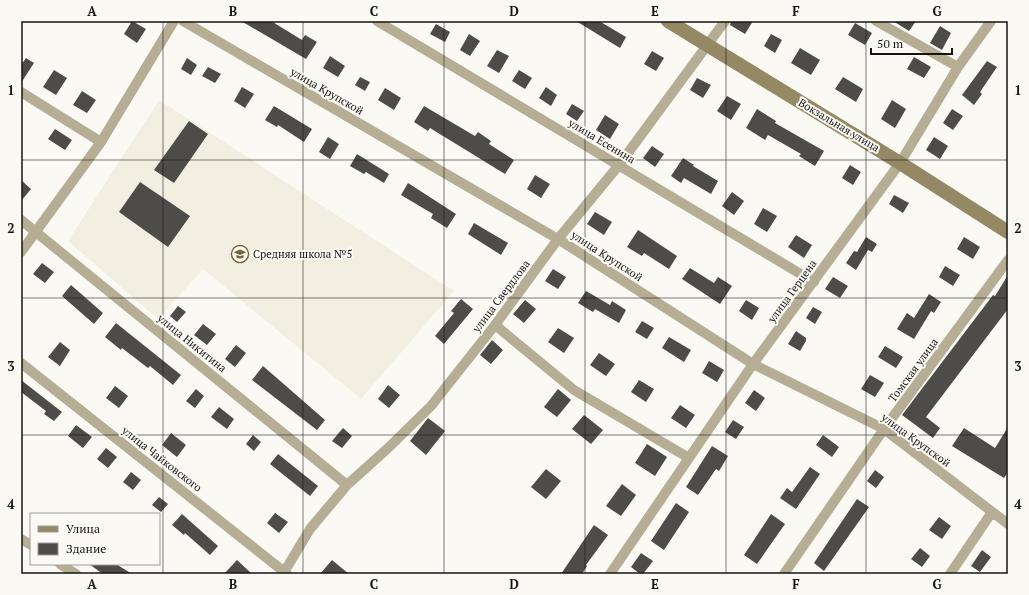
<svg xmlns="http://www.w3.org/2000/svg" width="1029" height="595" font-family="'PT Serif',serif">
  <rect width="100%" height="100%" fill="#fbf9f4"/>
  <path fill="#f3eee2" d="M159 100 454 291 361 399 203 269 158 319 68 241Z"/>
  <path fill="#4e4c48" d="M132 21 146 29 137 43 124 34Z
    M241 21H271L302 40 305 35 317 42 306 59Z
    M576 21H599L626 37 620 48Z
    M731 21H753L745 34 730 25Z
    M893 21H916L909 31Z
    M855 23 872 33 865 45 848 35Z
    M436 24 450 32 445 42 430 34Z
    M940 26 951 33 942 50 930 43Z
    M469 34 480 41 470 56 460 50Z
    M771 34 782 40 775 53 764 46Z
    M800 48 820 60 811 75 791 63Z
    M497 50 509 56 499 73 487 66Z
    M652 51 664 58 656 71 644 64Z
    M330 56 345 66 338 77 323 68Z
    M914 57 931 67 924 78 907 69Z
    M26 58 34 63 21 83V65Z
    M187 58 197 65 191 75 181 69Z
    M987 61 997 67 980 92 982 94 974 105 962 95Z
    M208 67 221 74 215 83 202 76Z
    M54 70 67 78 56 95 43 87Z
    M519 70 532 78 525 89 512 81Z
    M360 77 370 82 365 91 355 85Z
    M843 77 863 89 856 102 835 89Z
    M697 78 711 85 703 98 690 90Z
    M242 87 254 94 245 108 234 101Z
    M546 87 557 95 551 106 539 98Z
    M385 88 401 98 394 110 378 100Z
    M82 91 96 100 87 113 73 105Z
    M727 96 741 104 731 120 717 111Z
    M892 100 906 109 895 128 881 119Z
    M572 104 584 111 577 121 566 114Z
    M274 106 312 129 304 142 278 125 277 127 265 120Z
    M424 106 475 136 478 132 491 141 489 144 514 160 505 174 430 128 428 131 414 122Z
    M757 109 776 121 775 123 824 151 815 166 799 156 801 154 768 135 765 140 746 128Z
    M952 109 963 116 953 130 943 123Z
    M605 115 619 124 610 139 596 130Z
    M189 121 208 134 174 183 154 170Z
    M55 129 72 140 65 150 48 139Z
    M328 137 339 144 330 159 319 152Z
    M934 137 948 146 940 159 926 150Z
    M652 146 664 154 655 167 643 158Z
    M357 154 389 174 384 183 366 172 364 174 350 166Z
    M683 158 694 165 693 166 718 181 711 194 684 178 681 183 671 176Z
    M850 165 861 172 853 185 842 178Z
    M535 175 550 184 541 198 527 189Z
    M21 180 31 189 21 201Z
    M140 182 190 216 168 247 119 212Z
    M408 183 456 214 447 228 431 218 433 214 401 195Z
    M732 192 744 201 734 215 722 206Z
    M894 195 909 203 903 213 889 204Z
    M763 208 777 216 767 232 754 224Z
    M595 212 612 222 604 235 587 224Z
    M474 223 508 243 501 255 468 234Z
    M638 230 677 256 669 269 644 253 642 256 627 247Z
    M796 235 812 245 804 258 788 247Z
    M866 237 877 244 872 252 868 250 856 270 846 263 854 251 857 252Z
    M964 237 980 247 973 259 957 249Z
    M42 263 54 272 45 283 33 274Z
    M945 266 960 275 953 286 939 277Z
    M690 268 714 283 718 277 732 286 720 304 682 279Z
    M553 269 566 277 558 289 545 281Z
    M1008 275V309L926 417 940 428 933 438 902 415 993 295 995 296Z
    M833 277 848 286 840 298 825 289Z
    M71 285 103 313 94 324 62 296Z
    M586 291 610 305 612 301 626 310 619 323 595 309 593 312 578 303Z
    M929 294 941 302 934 313 931 311 914 339 897 329 907 313 914 318Z
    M461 299 473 309 444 344 435 336 454 313 451 311Z
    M525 300 536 309 524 323 513 314Z
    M746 300 759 308 752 320 739 311Z
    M178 306 186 312 177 322 170 316Z
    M813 307 822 312 815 324 806 318Z
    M642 321 654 328 647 339 635 332Z
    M116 323 181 375 173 385 150 366 148 368 122 348 121 350 105 337Z
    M203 324 216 334 207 345 194 335Z
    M558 328 574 338 564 353 548 342Z
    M796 331 806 338V341L800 351 788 344Z
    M669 337 691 350 684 362 662 348Z
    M492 340 503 350 491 364 480 355Z
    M60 342 70 350 60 366 48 357Z
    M236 345 246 353 235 367 225 359Z
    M885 346 903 357 896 368 878 357Z
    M599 353 615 364 606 376 590 365Z
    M709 361 724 370 717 382 702 373Z
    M263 366 325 420 317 430 252 380Z
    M870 375 884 383 875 397 861 389Z
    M21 380 62 412 54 421 44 414 46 411 21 392Z
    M639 380 654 389 646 402 631 392Z
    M388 385 400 395 389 408 378 399Z
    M115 386 128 396 119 408 106 398Z
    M196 389 204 396 195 408 186 401Z
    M558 389 571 400 557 417 544 407Z
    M754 390 765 398 756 411 745 403Z
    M680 405 695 415 686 428 671 418Z
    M219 407 234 419 227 429 211 417Z
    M584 415 603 430 591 444 572 429Z
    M428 418 445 431 426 455 410 441Z
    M733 420 744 427 736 439 725 432Z
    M76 425 92 437 83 448 68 436Z
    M1008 427V472L1004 478 952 446 964 428 995 448Z
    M343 428 352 436 342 448 332 441Z
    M171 433 186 445 177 457 162 445Z
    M253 435 261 442 254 451 246 444Z
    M823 435 839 447 832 457 816 445Z
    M647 444 667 457 655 476 635 463Z
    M712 446 728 456 719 471 716 469 698 495 686 487Z
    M106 448 117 457 108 468 97 459Z
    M278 454 318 486 310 496 270 464Z
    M810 467 820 474 796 509 780 498 787 488 792 492Z
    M546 469 561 481 546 499 531 487Z
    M875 470 884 477 876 488 867 481Z
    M131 472 141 480 133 490 123 482Z
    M622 484 636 495 621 516 606 506Z
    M159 497 168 504 161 512 152 505Z
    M857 499 869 507 824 571 814 563Z
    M676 503 689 512 664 550 651 541Z
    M275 513 288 522 279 533 267 523Z
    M182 514 218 546 210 555 185 533 184 535 172 525Z
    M771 514 785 524 757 564 744 555Z
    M939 517 951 526 942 539 929 530Z
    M594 525 608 535 586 565 587 566 582 574H561Z
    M920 548 930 556 922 567 911 559Z
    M982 550 991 557 980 572 971 566Z
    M641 553 653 561 643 574H640L631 567Z
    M237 560 252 574H224Z
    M332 560 349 574H320Z
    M89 564H116L132 574H103Z"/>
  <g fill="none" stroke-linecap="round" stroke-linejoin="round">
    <path stroke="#b6ad95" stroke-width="10" d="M183 21 558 239 753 364 884 429 1008 524
      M377 21 814 282
      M876 21 958 67
      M21 92 101 142
      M21 220 347 485
      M21 252 101 142 174 21
      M495 325 574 390 689 458
      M21 363 287 574
      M21 539 31 545
      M60 564 76 574
      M283 574 310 529 347 485 387 449 431 406 495 325 558 239 619 165 725 21
      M610 574 753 364 900 163 958 67 991 21
      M784 574 884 429 1008 260
      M950 574 992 512"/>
    <path stroke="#958864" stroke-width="14" d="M668 21 900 163 1008 232"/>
  </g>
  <path fill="none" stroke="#141412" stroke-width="1" stroke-opacity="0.55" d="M163 21V574M303 21V574M444 21V574M585 21V574M726 21V574M866 21V574M21 160H1008M21 298H1008M21 435H1008"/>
  <defs>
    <g id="school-ring" transform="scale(0.9)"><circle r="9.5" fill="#fbf9f4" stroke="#746331" stroke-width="1.5"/><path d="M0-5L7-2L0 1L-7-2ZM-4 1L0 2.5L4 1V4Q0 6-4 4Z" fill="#746331"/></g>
  </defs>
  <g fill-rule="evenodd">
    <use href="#school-ring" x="240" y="254"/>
  </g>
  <g text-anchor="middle" stroke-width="4" stroke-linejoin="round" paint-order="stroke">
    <g font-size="11" fill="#141412" stroke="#fbf9f4">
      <text transform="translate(327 91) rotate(30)" y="4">улица Крупской</text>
      <text transform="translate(839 125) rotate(31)" y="4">Вокзальная улица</text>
      <text transform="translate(602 141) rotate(31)" y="4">улица Есенина</text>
      <text transform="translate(607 256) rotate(33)" y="4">улица Крупской</text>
      <text transform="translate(792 291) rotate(-54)" y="4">улица Герцена</text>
      <text transform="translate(501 296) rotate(-53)" y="4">улица Свердлова</text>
      <text transform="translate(192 343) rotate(39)" y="4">улица Никитина</text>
      <text transform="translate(913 370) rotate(-54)" y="4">Томская улица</text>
      <text transform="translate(916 440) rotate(36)" y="4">улица Крупской</text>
      <text transform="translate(162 459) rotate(38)" y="4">улица Чайковского</text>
    </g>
    <g font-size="11" fill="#141412" stroke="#fbf9f4" text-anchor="start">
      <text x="253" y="258">Средняя школа №5</text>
    </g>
  </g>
  <rect width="1029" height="595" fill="none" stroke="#fbf9f4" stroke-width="44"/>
  <rect x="30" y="513" width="130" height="52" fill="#fbf9f4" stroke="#9f9d9a"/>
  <rect x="38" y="526" width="20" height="6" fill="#958864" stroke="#9f9d9a"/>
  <text x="66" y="533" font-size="12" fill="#141412">Улица</text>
  <rect x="38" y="543" width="20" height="12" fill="#4e4c48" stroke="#9f9d9a"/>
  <text x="66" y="553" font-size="12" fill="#141412">Здание</text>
  <path d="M871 48v6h81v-6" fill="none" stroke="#141412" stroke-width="2"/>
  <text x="877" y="48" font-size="12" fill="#141412" stroke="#fbf9f4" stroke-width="3" paint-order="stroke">50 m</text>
  <rect x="22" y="22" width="985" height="551" fill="none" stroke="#141412" stroke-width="1.5"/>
  <g font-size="13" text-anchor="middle" font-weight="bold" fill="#141412">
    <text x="92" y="16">A</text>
    <text x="233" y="16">B</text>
    <text x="374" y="16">C</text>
    <text x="514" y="16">D</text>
    <text x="655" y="16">E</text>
    <text x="796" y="16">F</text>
    <text x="937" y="16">G</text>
    <text x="11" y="95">1</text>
    <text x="1018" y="95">1</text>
    <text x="11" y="233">2</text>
    <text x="1018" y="233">2</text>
    <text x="11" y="371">3</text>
    <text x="1018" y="371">3</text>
    <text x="11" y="509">4</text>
    <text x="1018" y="509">4</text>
    <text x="92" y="589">A</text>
    <text x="233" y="589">B</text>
    <text x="374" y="589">C</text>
    <text x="514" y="589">D</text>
    <text x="655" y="589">E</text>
    <text x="796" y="589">F</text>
    <text x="937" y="589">G</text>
  </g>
</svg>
